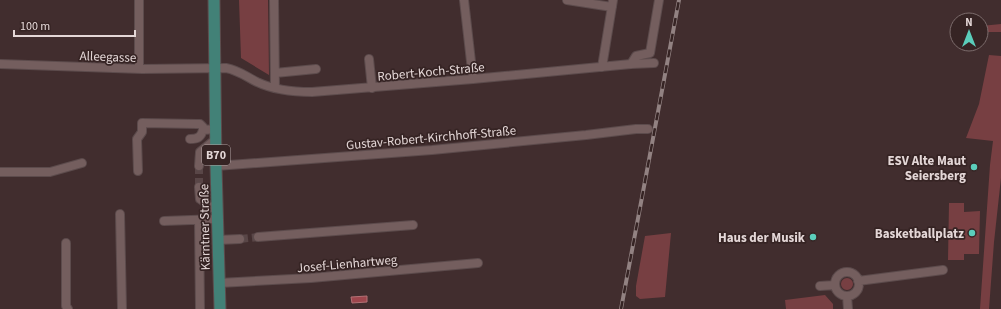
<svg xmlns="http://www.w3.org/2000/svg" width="1001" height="309" font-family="'Source Sans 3',sans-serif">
  <rect width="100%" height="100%" fill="#412d2e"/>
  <path fill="#773f42" d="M239 0H268L269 75 241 58Z
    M1001 24V32H981V26Z
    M989 55 1001 56V178L994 242 989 309H980L990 165 993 141 966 138 979 104Z
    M949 203H964V212L980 211 979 254H964V260H948Z
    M671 233 665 297 640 299 636 296V286L645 236Z
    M841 284a6 6 0 1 1 12 0a6 6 0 1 1-12 0Z
    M825 295 833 304V309H786L785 300Z"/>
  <path fill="#9e464d" stroke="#b37276" d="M367 296V302L352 303 351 297Z"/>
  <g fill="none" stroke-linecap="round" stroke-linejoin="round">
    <path stroke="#594647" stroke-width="8" stroke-dasharray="8 4" stroke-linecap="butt" d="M199 166V187
      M240 239 258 237"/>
    <g stroke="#5c4b4c" stroke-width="10">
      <path id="minor" d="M274 0 275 88
        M464 0 473 79
        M567 0 612 7
        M369 59 372 88
        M0 64 142 69 226 68C238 70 247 77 257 82 274 90 294 92 312 92L473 79 631 64 654 63
        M631 64 636 56 650 53 659 0
        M602 67 613 0
        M139 68V0
        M275 73 316 69
        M190 139C198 139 201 137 203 130
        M199 166 200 152 216 139
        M216 166 432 150 586 135 636 129H648
        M138 171 137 139 142 132V123L197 124H200L203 127V130L216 129
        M0 172H50L82 163
        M199 187 200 199 217 211
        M120 214 122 309
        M199 220 200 309
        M164 221 218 219
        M258 237 413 225
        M218 240 240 239
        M66 243V306L68 309
        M835 284a12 12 0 1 1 24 0a12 12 0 1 1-24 0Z
        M858 281 943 270
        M219 283 311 278 478 263
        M820 286 835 285
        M847 296 848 309"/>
    </g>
    <g stroke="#5c4b4c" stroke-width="13">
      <path id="major" d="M214 0 216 166 220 309"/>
    </g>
    <use href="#minor" stroke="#745e5e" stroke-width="8"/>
    <use href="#major" stroke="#428177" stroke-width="11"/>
    <g stroke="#928282" stroke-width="4">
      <path id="rail" d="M621 309 679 0"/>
    </g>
    <use href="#rail" stroke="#362424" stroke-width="2.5" stroke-dasharray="8" stroke-linecap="butt"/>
  </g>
  <g fill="#5bcebb" stroke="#362424" stroke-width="1.5">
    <circle cx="974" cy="167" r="4"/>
    <circle cx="972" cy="233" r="4"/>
    <circle cx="813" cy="237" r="4"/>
  </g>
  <g text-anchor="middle" stroke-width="3.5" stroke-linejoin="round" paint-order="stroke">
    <rect fill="#362424" stroke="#b0a1a1" stroke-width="1" x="202" y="145" width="28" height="20" rx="3"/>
    <g font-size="12" font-weight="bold" fill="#e4d7d7">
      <text x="216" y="159">B70</text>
    </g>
    <g font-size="13" fill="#e4d7d7" stroke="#362424">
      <text transform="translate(108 56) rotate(2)" y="5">Alleegasse</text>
      <text transform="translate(431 71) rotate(-5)" y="5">Robert-Koch-Straße</text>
      <text transform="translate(431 137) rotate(-5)" y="5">Gustav-Robert-Kirchhoff-Straße</text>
      <text transform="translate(204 227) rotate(-91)" y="5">Kärntner Straße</text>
      <text transform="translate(347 263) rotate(-5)" y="5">Josef-Lienhartweg</text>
    </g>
    <g font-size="13" font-weight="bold" fill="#e4d7d7" stroke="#362424" text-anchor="end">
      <text x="966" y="165">ESV Alte Maut<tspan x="966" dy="15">Seiersberg</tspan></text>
      <text x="964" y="238">Basketballplatz</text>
      <text x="805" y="242">Haus der Musik</text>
    </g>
  </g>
  <g transform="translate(969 32)"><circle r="19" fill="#362424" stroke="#7c6c6c"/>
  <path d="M0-3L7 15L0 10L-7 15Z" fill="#5bcebb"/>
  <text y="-6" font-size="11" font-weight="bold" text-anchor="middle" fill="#e4d7d7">N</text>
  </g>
  <path d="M14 30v6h121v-6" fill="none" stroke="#e4d7d7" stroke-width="2"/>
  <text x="20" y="30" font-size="12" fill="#e4d7d7" stroke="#362424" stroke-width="3" paint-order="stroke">100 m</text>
</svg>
